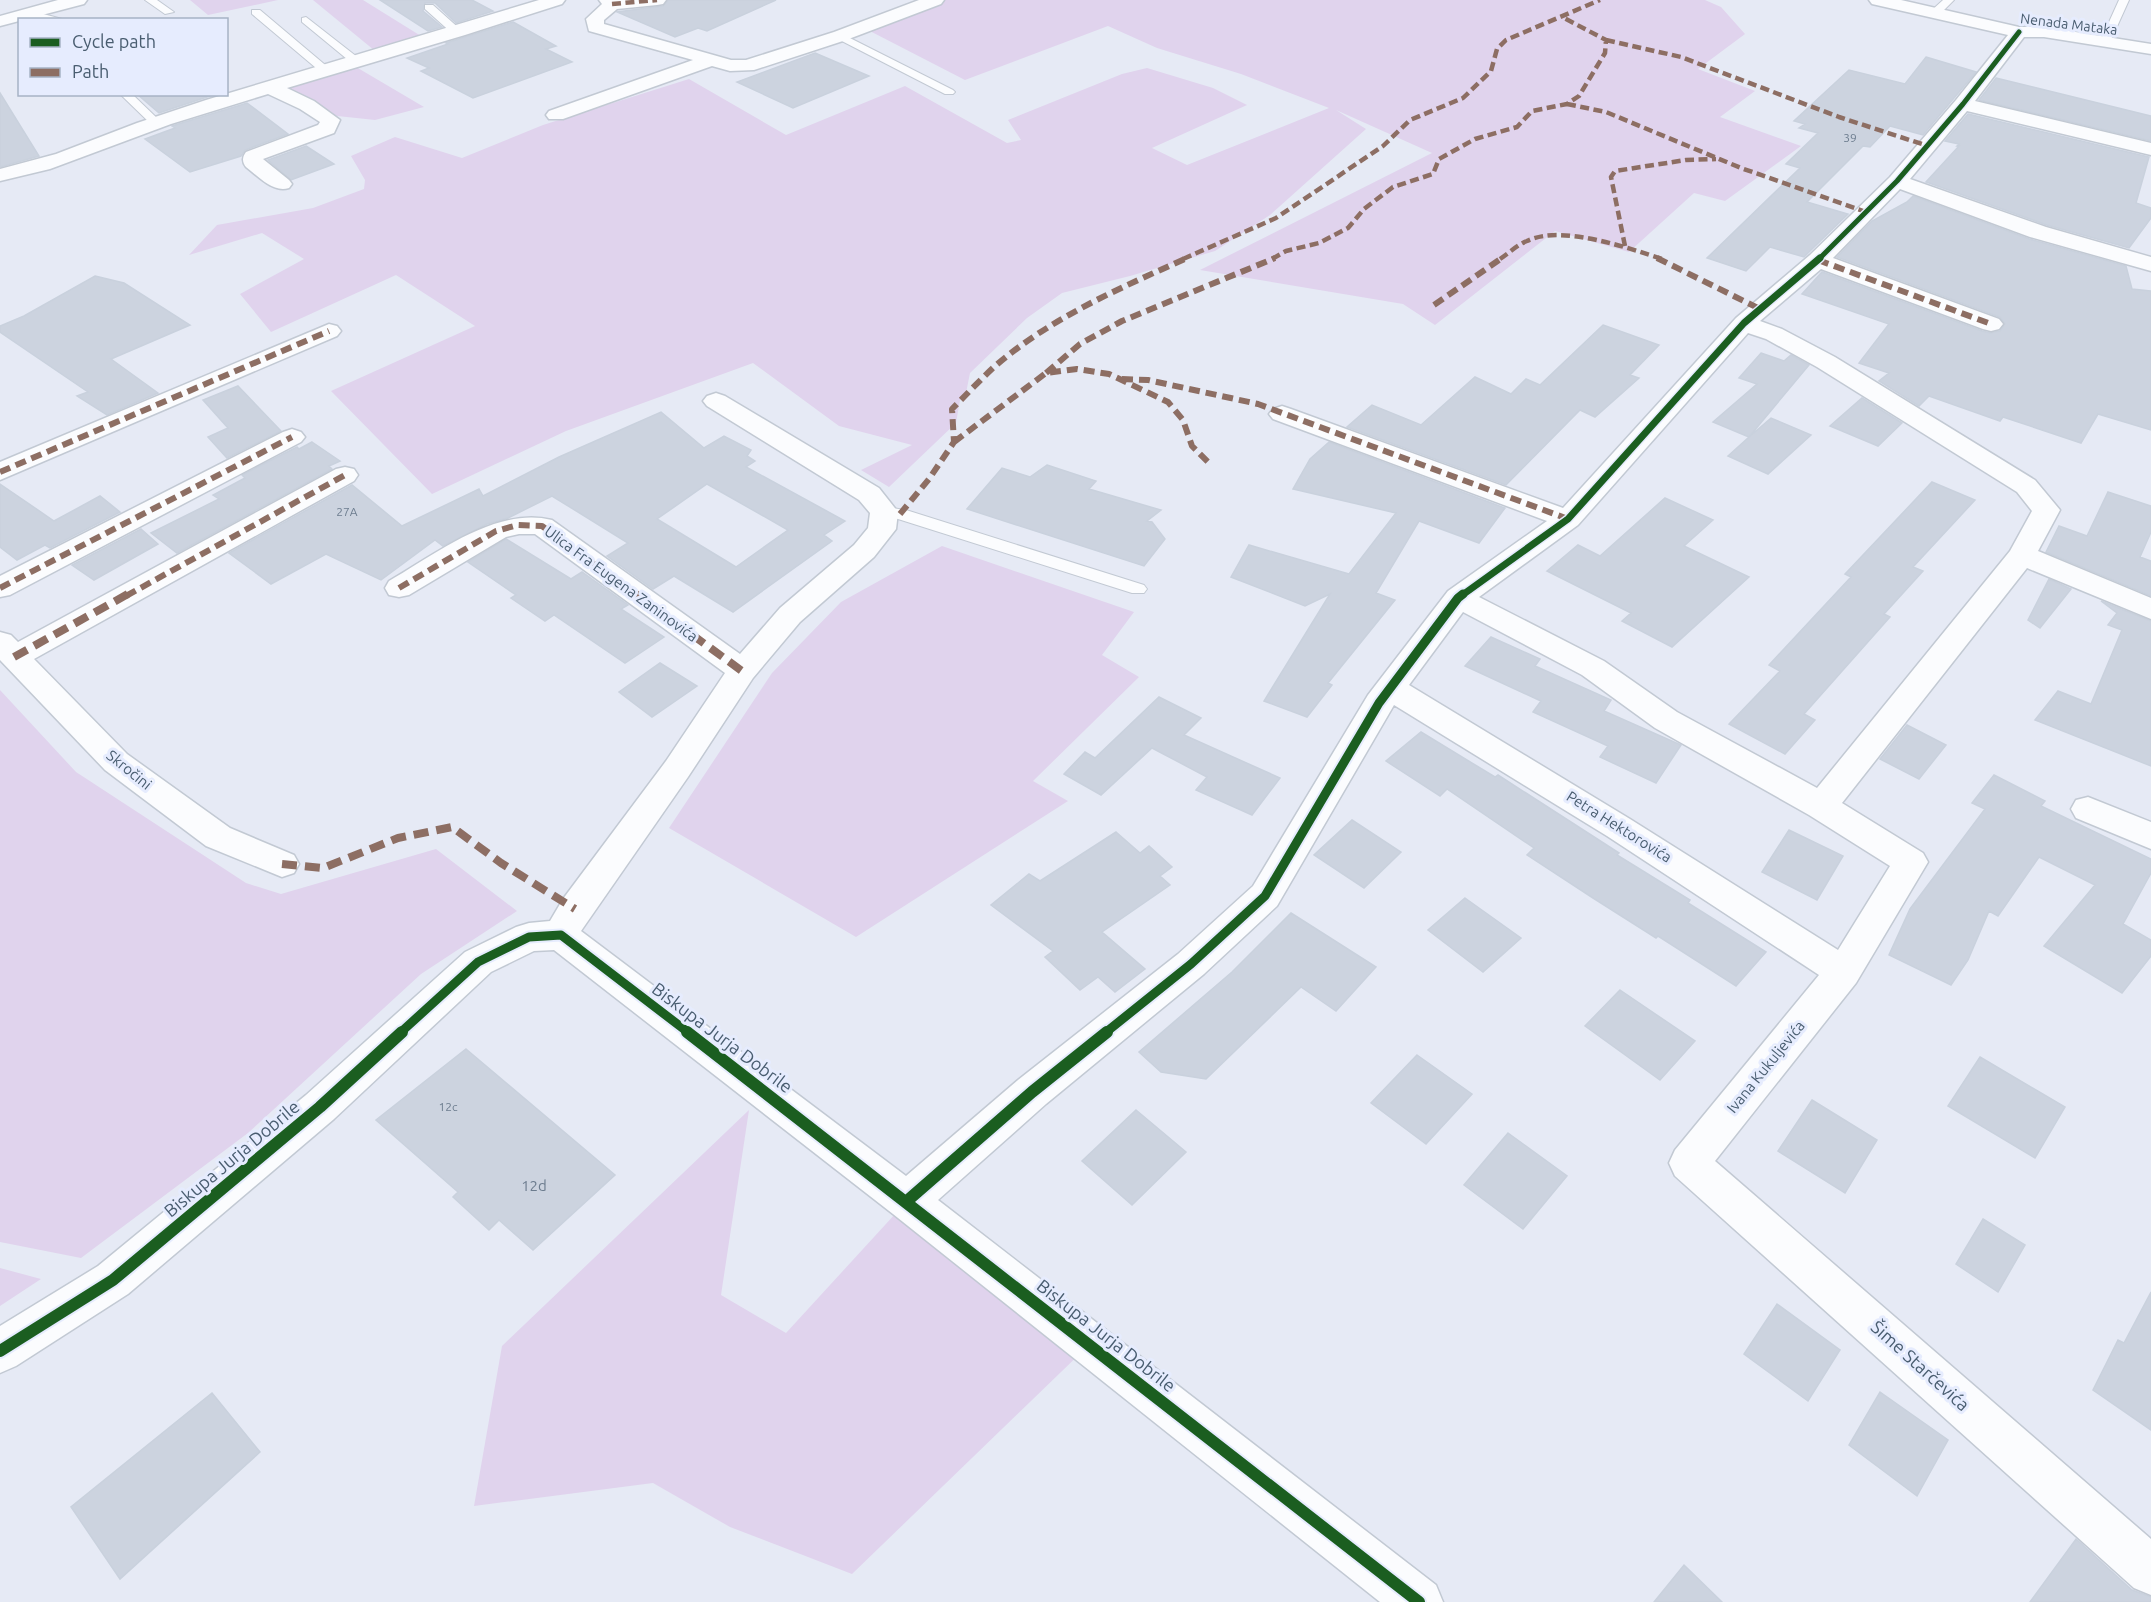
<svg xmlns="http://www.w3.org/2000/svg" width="2151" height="1602" font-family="Ubuntu,sans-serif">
  <rect width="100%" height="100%" fill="#e6eaf5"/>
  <path fill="#e0d3ed" d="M190 0H278L208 15Z
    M313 0H363L429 41 380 55Z
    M935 0H1705L1721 7 1745 34 1698 69 1755 91 1720 117 1801 146 1725 201 1694 193 1629 252 1555 231 1435 325 1403 304 1200 270 1432 153 1336 110 1366 129 1270 215 1215 251 1130 276 1062 293 1027 318 970 373 966 393 960 400 956 423 889 487 861 470 912 445 839 426 753 363 566 431 432 494 331 391 475 326 396 275 271 332 240 294 304 259 262 233 189 255 217 225 313 208 364 189 365 180 351 156 395 137 462 158 543 125 689 79 786 135 905 86 1007 143 1021 140 1008 120 1122 74 1147 68 1213 88 1247 105 1152 148 1187 165 1329 108 1241 74 1157 48 1108 26 965 80 864 28Z
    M351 64 424 107 375 120 328 115 282 85Z
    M942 546 1134 612 1102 655 1139 677 1033 781 1068 801 856 937 669 828 772 673 841 602Z
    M0 690 76 772 246 883 281 894 436 849 517 911 421 974 248 1133 81 1258 0 1242Z
    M749 1110 721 1295 786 1333 907 1201 1090 1344 852 1574 730 1527 653 1483 474 1506 502 1346Z
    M0 1268 41 1279 0 1306Z"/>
  <path fill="#ccd3df" stroke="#c9d1dd" stroke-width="1.5" fill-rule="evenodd" d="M380 0H472L493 11 456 23 435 3H425L423 11 442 27 428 31Z
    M668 0H776L707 31 698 28 675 37 617 12 663 6Z
    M513 22 556 46 546 49 572 62 473 98 421 71 429 68 407 58 448 44 446 43Z
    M815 53 869 76 793 108 737 82Z
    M1926 57 1976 72 1923 135 1890 126 1870 147 1863 146 1807 202 1848 214 1808 253 1804 257 1770 247 1746 271 1707 258 1800 168 1786 164 1818 133 1799 128 1805 124 1794 121 1849 70 1905 84Z
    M1996 78 2151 116V141L1979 100Z
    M0 93 39 156 0 167Z
    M137 94H216L159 113Z
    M247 103 288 134 245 150 241 156 190 172 145 139 175 128 172 126Z
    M1968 114 2149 157 2136 203 2151 208V218L2129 248 2047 225 1926 182 1959 146H1957L1959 144 1945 141Z
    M306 146 334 164 291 180 268 160Z
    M1913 196 2029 239 2126 266 2132 289 2151 291V430L2098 414 2081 443 2003 417 2000 421 1929 396 1919 406 1879 381 1889 373 1859 363 1889 324 1802 294 1822 272 1982 331 1990 333 2000 331 2005 324 2000 317 1837 257 1872 221 1907 202Z
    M95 276 124 283 190 325 111 359 158 393 107 415 77 396 88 392 0 332V326L24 316Z
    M1603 325 1659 345 1630 375 1639 378 1595 417 1580 410 1506 485 1347 427 1372 405 1421 425 1475 377 1511 394 1526 379 1540 385Z
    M1761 353 1784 361 1791 355 1809 365 1749 437 1771 418 1811 435 1768 474 1728 456 1749 437 1713 422 1757 384 1739 378Z
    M238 386 281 431 227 458 208 437 228 428 203 400Z
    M1862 398 1902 423 1878 446 1830 426Z
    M661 412 704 448 724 436 751 450 747 456 755 461 746 467 845 521 824 535 832 541 733 612 674 576 653 589 607 556 628 543 552 496 508 518 487 524 443 546 435 540 381 580 326 554 271 584 229 553 352 485 402 526 479 489 483 496 559 457ZM707 484 788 530 736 567 657 519Z
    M312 442 340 461 329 466 332 469 177 553 151 533 219 499 213 495 245 478 242 475 297 447 299 449Z
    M1329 442 1505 508 1479 543 1419 521 1376 593 1395 600 1328 683 1332 685 1307 717 1264 701 1330 594 1305 606 1231 577 1249 545 1349 574 1396 513 1293 489 1310 459Z
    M1047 465 1096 481 1089 489 1161 510 1147 521 1152 522 1165 539 1144 566 967 509 1002 468 1030 477Z
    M1932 482 1975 500 1913 567 1923 571 1884 614 1890 617 1804 714 1815 720 1785 754 1729 724 1780 671 1769 665 1851 577 1845 574Z
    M0 484 54 521 100 496 120 512 50 548 45 545 17 560 0 547Z
    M2108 492 2151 506V532L2140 557 2151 561V596L2046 552 2059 526 2087 536Z
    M1665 498 1713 520 1684 546 1749 577 1672 647 1622 621 1631 613 1547 571 1578 545 1600 556Z
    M141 529 158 544 94 580 72 565Z
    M506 539 571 579 582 572 628 605 621 609 664 637 625 663 554 615 545 621 511 598 516 595 468 562Z
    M2049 579 2071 589 2040 628 2028 620Z
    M2101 601 2151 621V766L2035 720 2058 691 2091 704 2122 630 2108 625 2117 613Z
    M1491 637 1540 659 1535 666 1611 700 1604 711 1681 745 1656 783 1600 757 1608 746 1533 712 1541 701 1465 666Z
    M660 663 697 686 652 717 619 692Z
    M1159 697 1201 718 1184 735 1280 778 1252 815 1196 790 1207 777 1152 748 1101 795 1064 774 1085 752 1095 758Z
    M1907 725 1946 745 1919 779 1880 759Z
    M1421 732 1495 777 1498 775 1619 853 1617 855 1690 900 1688 903 1766 952 1736 986 1658 936 1656 938 1593 898 1527 855 1534 848 1447 789 1440 796 1386 761Z
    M1994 775 2045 801 2041 806 2151 859V873L2123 924 2151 940V956L2122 993 2044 946 2095 885 2039 857 1998 916 1989 911 1968 960 1951 985 1889 955 1910 909 1985 809 1972 803Z
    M1352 820 1401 852 1364 888 1314 855Z
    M1789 830 1843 856 1817 900 1762 872Z
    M1116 832 1140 853 1149 846 1172 867 1160 876 1170 885 1102 932 1145 969 1115 992 1098 977 1080 990 1045 957 1053 951 991 905 1029 874 1040 881Z
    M1465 898 1521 938 1483 972 1428 930Z
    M1291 913 1376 967 1336 1011 1301 987 1206 1079 1161 1072 1139 1052 1232 972Z
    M1620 990 1695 1041 1660 1080 1585 1026Z
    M466 1049 615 1175 533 1250 499 1220 489 1230 453 1197 458 1192 376 1120Z
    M1417 1055 1472 1094 1426 1144 1371 1103Z
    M1980 1057 2065 1107 2035 1158 1948 1106Z
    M1812 1100 1877 1140 1845 1193 1778 1151Z
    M1136 1110 1186 1152 1132 1205 1082 1161Z
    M1508 1133 1567 1176 1523 1229 1464 1185Z
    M1983 1219 2025 1245 1998 1292 1956 1264Z
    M2151 1292V1430L2093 1390 2118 1340 2124 1343Z
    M1777 1304 1840 1350 1808 1401 1744 1354Z
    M1880 1392 1948 1440 1917 1496 1849 1445Z
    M212 1393 260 1452 120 1579 71 1507Z
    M2076 1539 2132 1590 2151 1597V1602H2030Z
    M1684 1565 1722 1602H1654Z"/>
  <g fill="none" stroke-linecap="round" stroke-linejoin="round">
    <g stroke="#c2c9d3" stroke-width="2">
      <path id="service" d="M145 0H157L174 12 165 14Z
        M1943 0H1954L1939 15H1931V11Z
        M2119 0H2129L2110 42 2105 45 2101 44 2100 42Z
        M425 5H433L462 31V35H454L425 9Z
        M28 10 66 20H36L24 15V11Z
        M252 10H260L330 69V73H322L252 14Z
        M306 17 361 60V64H353L302 22V18Z
        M840 33 953 90 955 92 953 94H945L836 38 835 36Z
        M120 94H132L160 121V125H152Z
        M884 507 906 510 1144 585 1147 589 1144 593H1132L898 519 878 515 876 512Z"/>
    </g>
    <g stroke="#c2c9d3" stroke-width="3">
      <path id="minor" d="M58 0H87L84 4 0 26V16Z
        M539 0H565L562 4 465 35 287 88 314 101 340 120 334 133 263 159 289 180 292 184 289 188C273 193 259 177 246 167 242 162 242 157 246 152L318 125 320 122 300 109 268 94 171 124 50 169 0 181V169L56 154 137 123 206 100Z
        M599 0H666L663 4 657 5 617 9 604 20V24L731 60H746L834 32 919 0H944L941 4 846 40 754 70 730 71 712 66 563 119H549L546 115 549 111 693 60 589 31 586 19 602 4Z
        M1869 0H1901L2019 27H2044L2151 44V54L2044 37H2024L1975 101 2151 143V155L1967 111 1910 179 2046 227 2151 257V271L2030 237 1900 189 1833 258 1999 319 2003 324 1999 329 1991 331 1983 329 1821 269 1760 321 1782 329 1835 357 2035 480 2060 510 2038 551 2151 598V619L2027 568 1842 803 1923 853 1928 862 1856 983 1715 1161 2151 1539V1595L2134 1588 1675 1176 1669 1163 1675 1150 1819 975 1607 836 1394 705 1277 906 1204 974 1046 1104 938 1200 1436 1585 1443 1602H1380L893 1214 554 950 534 951 491 972 334 1119 128 1294 16 1366 0 1373V1326L98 1266 306 1095 465 952 516 927 529 923 550 921 563 899 666 761 725 673 535 534H519L506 537 409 595 399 597 389 595 385 588 389 581C436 554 496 506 552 520L740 654 780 608 854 545 868 528 870 513 859 500 707 406 703 401 707 396 716 393 725 396 879 488 898 512 896 529 874 557 800 622 753 678 688 777 581 931 906 1176 1018 1080 1178 954 1253 886 1368 695 1448 591 1547 521 1273 419 1269 414 1273 409 1282 406 1291 409 1563 508 1736 318 1810 255 1890 177 1956 100 2008 35 1872 4ZM1748 333 1766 339 1817 367 2017 492 2032 511 2010 551 1817 788 1677 712 1604 661 1479 597 1578 525ZM1463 612 1582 675 1655 728 1809 815 1890 866 1838 950 1630 819 1409 685Z
        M329 324 337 326 341 331 337 336 0 480V462Z
        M292 429 301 432 305 437 301 442 10 595 0 597V576L283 432Z
        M345 467 354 469 358 475 354 481 34 659 127 754 230 828 294 855 299 864 294 873 282 877 206 846 105 770 0 660V632L11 635 18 642 336 469Z
        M2088 797 2151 822V849L2076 818 2071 809 2076 800Z"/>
    </g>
    <use href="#service" fill="#fbfcfe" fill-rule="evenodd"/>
    <use href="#minor" fill="#fbfcfe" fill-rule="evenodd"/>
    <path stroke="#8d6e63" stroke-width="4.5" stroke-dasharray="9 4.5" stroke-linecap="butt" d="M612 4 657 0
      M1606 40 1681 57 1839 117 1928 146
      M1567 104 1606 112 1741 168 1866 212
      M1625 246 1611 177 1615 171 1686 160 1716 159
      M1183 259 1276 218 1383 146 1410 120 1463 98 1491 71 1497 49 1506 40 1600 0
      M1272 259 1286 251 1319 243 1348 228 1364 209 1393 187 1433 174 1439 159 1475 139 1517 127 1532 111 1567 104 1579 96 1605 53 1606 40 1562 17
      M1500 259C1509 253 1517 245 1527 241 1561 224 1628 248 1662 259"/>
    <path stroke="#8d6e63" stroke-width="6" stroke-dasharray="11 6" stroke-linecap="butt" d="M1657 258 1760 309
      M1818 260 1991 324
      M1434 305 1502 258
      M1046 373 1080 344 1122 321 1275 258
      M1122 379 1148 380 1258 404 1568 519
      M954 442 1046 373 1077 369 1109 374 1168 402 1183 420 1192 446 1210 464
      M0 472 329 331
      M900 514 929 479 954 442 952 409C966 395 980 380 994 367 1050 318 1120 288 1187 258
      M0 588 292 437
      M399 588 496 531 518 525 542 526 638 596
      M126 596 345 475"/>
    <path stroke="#8d6e63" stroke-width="8" stroke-dasharray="15 8" stroke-linecap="butt" d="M636 594 742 671
      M14 657 128 594
      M282 864 323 868 398 838 452 827 501 863 575 909"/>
    <g stroke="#e6ecfe" stroke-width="8">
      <path id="cycleway-far3" d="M1819 259 1897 181 1963 104 2019 32"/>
    </g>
    <g stroke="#e6ecfe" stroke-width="10">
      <path id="cycleway-far2" d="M1461 596 1568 519 1744 323 1820 258"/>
    </g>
    <g stroke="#e6ecfe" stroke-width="13">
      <path id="cycleway-far1" d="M400 1033 478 962 529 937 561 935 689 1033
        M1105 1033 1191 964 1265 896 1379 703 1458 598 1463 594"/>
    </g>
    <g stroke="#e6ecfe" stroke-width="16">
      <path id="cycleway" d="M687 1032 1419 1602
        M907 1201 1032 1092 1107 1032
        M0 1351 113 1280 320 1107 402 1032"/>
    </g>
    <use href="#cycleway-far3" stroke="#1b5e20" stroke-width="5"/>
    <use href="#cycleway-far2" stroke="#1b5e20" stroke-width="7"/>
    <use href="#cycleway-far1" stroke="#1b5e20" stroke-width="9"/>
    <use href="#cycleway" stroke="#1b5e20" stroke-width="12"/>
  </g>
  <g text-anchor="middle" stroke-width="6" stroke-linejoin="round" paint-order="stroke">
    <g font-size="12" fill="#6c7c8e">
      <text x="1850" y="142">39</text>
      <text x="347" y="516">27A</text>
      <text x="448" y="1111">12c</text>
    </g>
    <g font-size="14" fill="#495d70" stroke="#e6ecfe">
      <text transform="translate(2069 24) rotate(7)" y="5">Nenada Mataka</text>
    </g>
    <g font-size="15" fill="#495d70" stroke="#e6ecfe">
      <text transform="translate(621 584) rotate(36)" y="5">Ulica Fra Eugena Zaninovića</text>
      <text transform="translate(129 770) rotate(39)" y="5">Skročini</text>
      <text transform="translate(1619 827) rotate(32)" y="5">Petra Hektorovića</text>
      <text transform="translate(1766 1067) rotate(-51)" y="5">Ivana Kukuljevića</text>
    </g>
    <g font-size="15" fill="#6c7c8e">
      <text x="534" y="1191">12d</text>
    </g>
    <g font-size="18" fill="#495d70" stroke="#e6ecfe">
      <text transform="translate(722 1038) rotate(37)" y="6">Biskupa Jurja Dobrile</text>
      <text transform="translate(232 1159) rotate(-40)" y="6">Biskupa Jurja Dobrile</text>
      <text transform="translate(1106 1336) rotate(38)" y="6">Biskupa Jurja Dobrile</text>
      <text transform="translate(1920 1366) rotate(42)" y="6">Šime Starčevića</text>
    </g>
  </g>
  <rect x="18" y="18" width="210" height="78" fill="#e6ecfe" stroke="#a7b3c5" stroke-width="1.5"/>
  <rect x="30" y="38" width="30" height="9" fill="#1b5e20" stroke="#a7b3c5" stroke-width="1.5"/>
  <text x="72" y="48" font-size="18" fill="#495d70">Cycle path</text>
  <rect x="30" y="68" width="30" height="9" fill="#8d6e63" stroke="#a7b3c5" stroke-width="1.5"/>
  <text x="72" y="78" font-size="18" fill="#495d70">Path</text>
</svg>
